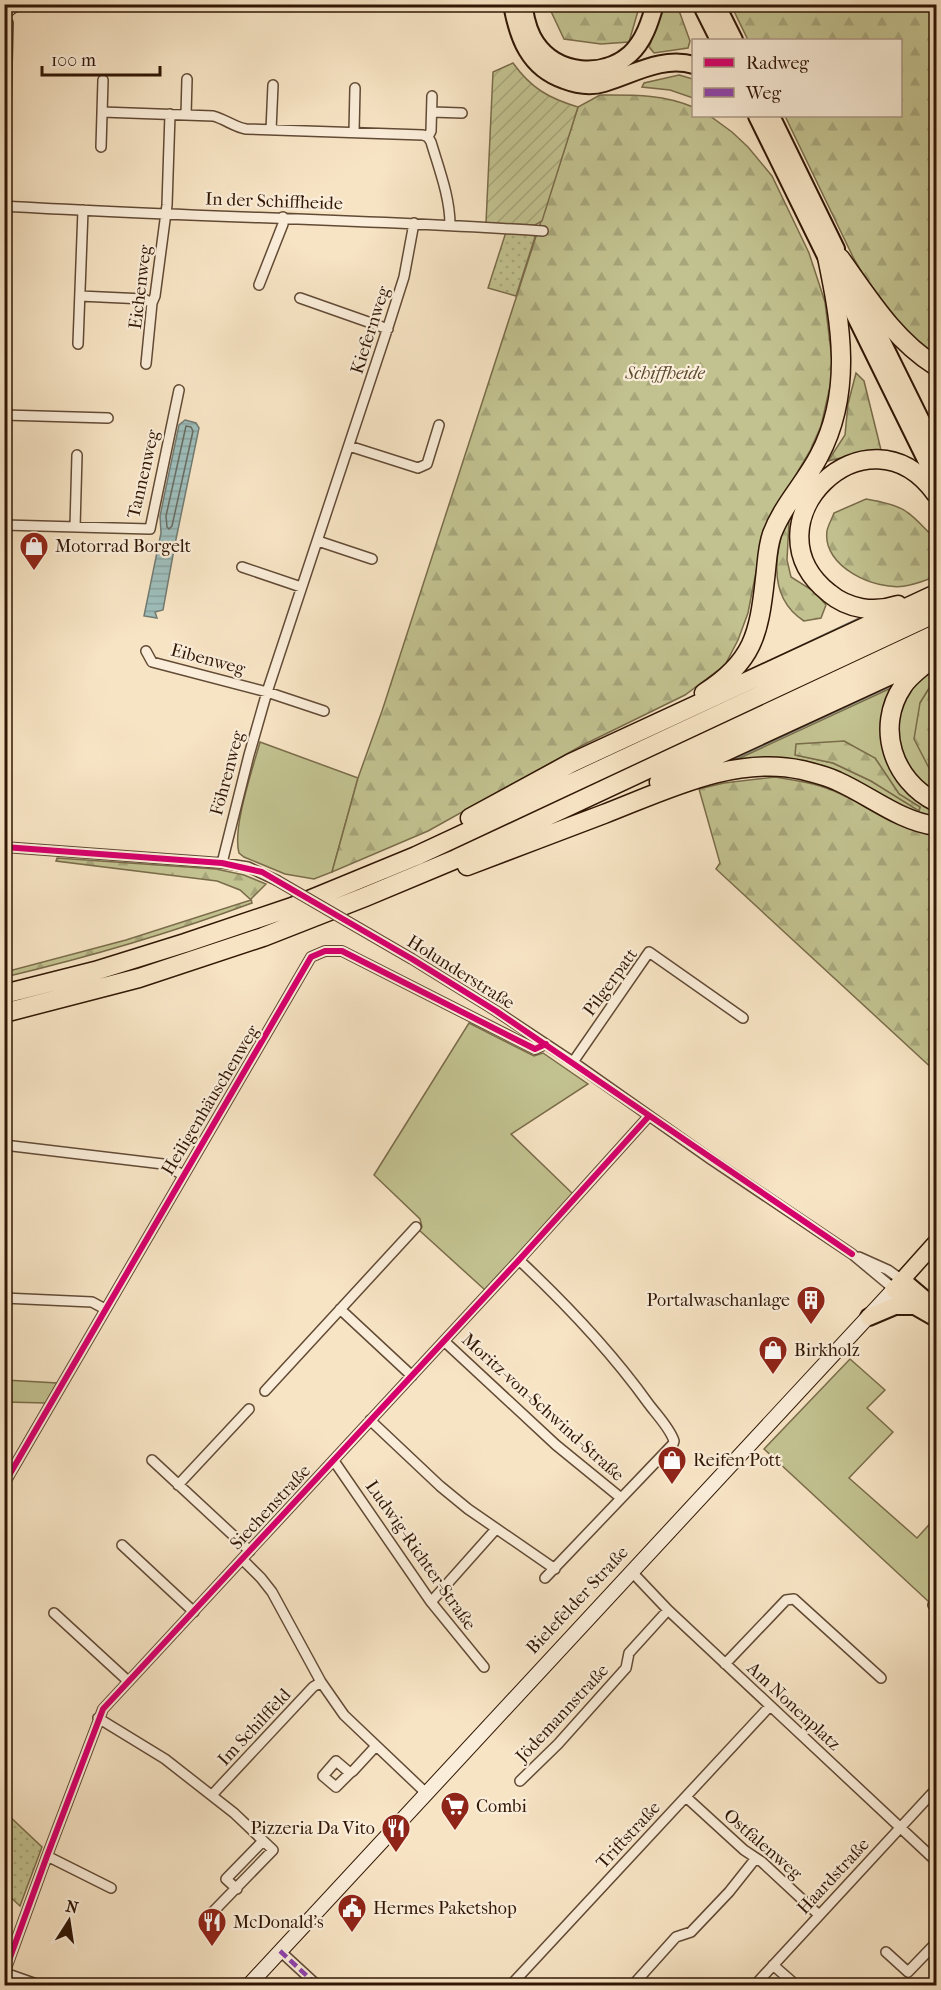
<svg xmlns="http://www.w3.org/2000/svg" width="941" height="1990" font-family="'IM FELL French Canon',serif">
  <defs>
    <pattern id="forest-firs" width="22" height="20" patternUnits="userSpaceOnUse" patternTransform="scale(1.5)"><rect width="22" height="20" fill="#c2c290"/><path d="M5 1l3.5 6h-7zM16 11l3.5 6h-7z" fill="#a7a67b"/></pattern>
    <pattern id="park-dots" width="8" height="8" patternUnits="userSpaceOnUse" patternTransform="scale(1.5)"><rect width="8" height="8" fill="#c2c290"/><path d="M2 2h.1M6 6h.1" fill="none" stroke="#a7a67b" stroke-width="1.8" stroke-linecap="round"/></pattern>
    <pattern id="garden-furrows" width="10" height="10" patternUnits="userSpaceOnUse" patternTransform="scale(1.5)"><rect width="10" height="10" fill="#c2c290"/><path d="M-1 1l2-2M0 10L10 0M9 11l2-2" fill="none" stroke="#a7a67b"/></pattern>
    <pattern id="water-rules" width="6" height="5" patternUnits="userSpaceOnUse" patternTransform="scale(1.5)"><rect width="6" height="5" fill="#9ebdba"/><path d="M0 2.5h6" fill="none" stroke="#89a29e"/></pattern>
  </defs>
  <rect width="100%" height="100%" fill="#f7e4c4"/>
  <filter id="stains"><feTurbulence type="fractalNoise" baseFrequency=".00333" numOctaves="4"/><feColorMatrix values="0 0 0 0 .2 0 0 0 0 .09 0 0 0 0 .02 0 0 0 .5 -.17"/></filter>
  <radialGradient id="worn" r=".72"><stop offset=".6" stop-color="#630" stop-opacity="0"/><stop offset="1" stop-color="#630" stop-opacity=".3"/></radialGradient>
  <path fill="#c2c290" stroke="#7a6c4a" stroke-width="1.5" fill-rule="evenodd" d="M679 75 693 79V98L670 90 642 87 644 83Z
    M936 666V677L920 703 929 768 936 771V795L924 788 897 748V713L916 679Z
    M891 688 892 690 884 736 936 807V819L921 816 839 775 714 770ZM795 755 875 758 899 794 920 807 919 810 871 781 833 763Z
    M260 742 358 778 332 872 314 879 285 874 244 857 239 853C232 828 253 768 260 742Z
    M469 1023 534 1056 543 1053 588 1084 511 1134 573 1194 485 1290 419 1230 422 1227 420 1219 374 1175Z
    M850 1359 885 1390 867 1408 893 1432 849 1478 917 1538 936 1517V1594L929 1602 764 1449Z
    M5 1380 57 1383 46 1403 5 1402Z"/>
  <path fill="url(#forest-firs)" stroke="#7a6c4a" stroke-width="1.5" d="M640 4 629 42 601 44 564 39 548 5Z
    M665 5H677L690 41 688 48 654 53 649 47Z
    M731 5H936V358L903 331 872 290 854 259 785 116H900V40H748Z
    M600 95C633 95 663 94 693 107L694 116H710L732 132 748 147 772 176 809 253 825 302 832 360 831 382 821 426 810 451 782 498 763 536 748 613 738 640 725 665 685 695 581 746 428 831 332 872 358 778 382 711 578 107Z
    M856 373 864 381 881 450 853 455 828 461 845 435 848 404Z
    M866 499C907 506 908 511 936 540V576C927 580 916 584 905 586 876 591 822 567 827 531 828 525 832 519 834 513Z
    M789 522 787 560 791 577 815 592 826 605 821 618 804 621C776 603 773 573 780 542 782 534 782 527 789 522Z
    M936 677V771L929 768 914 739 920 703Z
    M844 741 875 758 899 794 920 807 919 811 871 781 833 763 795 755 796 744Z
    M775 777C794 780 815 783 834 791 869 806 898 830 936 835V1072L716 869 720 863 699 789 724 783Z
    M57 858 216 869 244 875 266 884 251 899 252 903C171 933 89 957 5 977V972L126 940 251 900 240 890 217 881 56 861Z"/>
  <path fill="url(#park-dots)" stroke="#7a6c4a" stroke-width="1.5" d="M506 232 532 233 535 237 516 296 488 288Z
    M5 1812 42 1847 20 1906 5 1892Z"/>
  <path fill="url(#garden-furrows)" stroke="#7a6c4a" stroke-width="1.5" d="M513 63C531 88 548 98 578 107L542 221 535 225 486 223 493 72Z"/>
  <path fill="url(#water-rules)" stroke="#727b72" stroke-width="1.5" d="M185 420 196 423 199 428 175 544 163 610 155 612 157 618 144 616 161 533 160 516 179 425Z"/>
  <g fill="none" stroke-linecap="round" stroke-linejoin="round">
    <path stroke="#686a60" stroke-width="1.5" d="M186 426 191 427 193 431 172 526 169 529 167 527 166 516Z"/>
    <path stroke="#727b72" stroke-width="2" d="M741 674 858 619
      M725 763 893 685"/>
    <g stroke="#624a35" stroke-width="12">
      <path id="minor" d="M4 18 8 23 4 181
        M102 112 213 116C225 119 234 127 246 129L423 135 428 137 431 142C439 169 450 197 450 225
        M432 112 462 113
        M186 115 187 79
        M271 130 273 85
        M354 132 355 88
        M428 137 431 131 432 96
        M101 147 103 80
        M4 206C184 217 363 219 543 231
        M259 285 283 224V217
        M80 296 144 299 152 303
        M300 298 388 329
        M78 344 83 210
        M146 364 152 303 155 296 167 205 170 114
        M4 415 108 418
        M349 446 418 468 427 464 439 425
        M4 525 150 529 179 390
        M75 527 77 455
        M318 541 372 559
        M242 567 301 587
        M146 651 152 662 267 692 324 711
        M4 847 222 863 248 867 276 880
        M222 863 249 755 267 692 389 324 404 277 414 223
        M412 959 496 1011 573 1062 712 1160 852 1254 894 1289
        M573 1062 649 952 743 1018
        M4 1145 163 1164 183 1175
        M859 1257 888 1270 902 1280
        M519 1260C567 1305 610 1350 648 1403 656 1414 670 1428 674 1441L673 1444 545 1578
        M4 1298 92 1302 105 1309
        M340 1309 412 1376
        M444 1341 556 1445 621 1498
        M265 1391 416 1227
        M370 1420 440 1486 468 1509 555 1569
        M152 1460 250 1551
        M334 1461 431 1602 484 1667
        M4 1484 311 957 325 951H342L535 1049 546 1044
        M178 1485 249 1409
        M122 1545 194 1612
        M242 1559 261 1578 272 1592 321 1682 344 1715 426 1793
        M631 1571 668 1610 936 1861
        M431 1602 496 1529
        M933 1605 936 1608
        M54 1613 128 1681
        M725 1664 786 1600 794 1599 881 1678
        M98 1718 165 1759 234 1813 273 1850 206 1919
        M350 1773 336 1787 323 1776 336 1761 350 1773 353 1771 376 1746
        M520 1781 558 1744 626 1668 629 1653 668 1610
        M212 1795 313 1687 321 1682
        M686 1797 744 1850 762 1862 819 1915
        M47 1856 111 1888
        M237 1889 226 1879 263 1841
        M280 1951 318 1986
        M886 1952 908 1972 936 1943
        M773 1965 797 1986
        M5 1973 42 1986
        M4 1974 47 1856 103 1709 519 1260 649 1116
        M510 1986 770 1706
        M632 1986 676 1937 691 1932 729 1892 756 1858
        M754 1986 936 1789"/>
    </g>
    <g stroke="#311705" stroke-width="16">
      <path id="secondary" d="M4 12 15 4
        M248 1986 894 1289"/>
    </g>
    <g stroke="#311705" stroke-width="18">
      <path id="primary" d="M894 1289 936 1242"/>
    </g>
    <g stroke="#311705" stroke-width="20">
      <path id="trunk" d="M512 4C518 38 529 68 564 80 577 85 591 87 604 83 634 74 662 56 694 65
        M701 4 719 40
        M716 4 734 40
        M524 9C526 21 529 33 536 43 557 74 603 78 630 54 644 41 650 22 655 4
        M757 116 936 480
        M771 116 836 249
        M857 291 936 451
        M902 1280 936 1309
        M894 1289 915 1306 936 1318
        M869 1317 895 1306H915"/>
    </g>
    <g stroke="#311705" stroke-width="21">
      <path id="motorway" d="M840 258C868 297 894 340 936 366
        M898 605C874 613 848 609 829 593 742 524 867 398 936 494
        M923 666C916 672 908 678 903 686 875 727 893 781 936 802
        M704 693C753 662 759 634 765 579 767 564 767 548 772 534 783 505 805 483 819 456 853 392 841 324 827 257
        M659 782 936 654
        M470 818 571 763 936 594
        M467 866C513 849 558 831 604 814 666 790 735 755 802 770 814 773 827 776 837 781 871 796 899 821 936 826
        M4 994 95 971 185 943 292 907 416 856 936 613
        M4 1013 139 978 263 937 365 897 456 859 936 634"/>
    </g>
    <use href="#minor" stroke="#faedd9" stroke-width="9"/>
    <use href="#secondary" stroke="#faedd9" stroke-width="14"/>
    <use href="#primary" stroke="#f7e4c4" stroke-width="15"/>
    <use href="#trunk" stroke="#f7e4c4" stroke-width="16"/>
    <use href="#motorway" stroke="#f7e4c4" stroke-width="18"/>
    <g stroke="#624a35" stroke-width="12" stroke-linecap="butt">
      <path id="minor-bridge" d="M276 880 412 959"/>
    </g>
    <use href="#minor-bridge" stroke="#faedd9" stroke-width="9"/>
    <path stroke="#8e44ad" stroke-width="4.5" stroke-dasharray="9 4.5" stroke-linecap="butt" d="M280 1951 318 1986"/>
    <g stroke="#faedd9" stroke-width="10">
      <path id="cycleway" d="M4 847 222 863 262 872 412 959 496 1011 852 1254
        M4 1484 311 957 325 951H342L535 1049 546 1044
        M4 1974 47 1856 103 1709 519 1260 649 1116"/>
    </g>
    <use href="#cycleway" stroke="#d6006c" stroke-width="6"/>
  </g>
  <defs>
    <g id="shop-pin" transform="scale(1.5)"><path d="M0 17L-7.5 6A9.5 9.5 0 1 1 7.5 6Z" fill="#8f2418" stroke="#faedd9"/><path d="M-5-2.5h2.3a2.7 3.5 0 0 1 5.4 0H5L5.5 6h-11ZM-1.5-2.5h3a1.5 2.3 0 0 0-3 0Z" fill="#fff"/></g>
    <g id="building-pin" transform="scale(1.5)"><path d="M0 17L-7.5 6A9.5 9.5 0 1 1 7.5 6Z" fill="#8f2418" stroke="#faedd9"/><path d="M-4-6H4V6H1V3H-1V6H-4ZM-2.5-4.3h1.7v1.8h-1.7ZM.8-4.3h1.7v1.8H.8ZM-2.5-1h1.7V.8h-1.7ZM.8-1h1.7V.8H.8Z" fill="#fff"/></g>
    <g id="supermarket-pin" transform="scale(1.5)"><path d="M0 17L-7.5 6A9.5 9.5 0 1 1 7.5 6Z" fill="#8f2418" stroke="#faedd9"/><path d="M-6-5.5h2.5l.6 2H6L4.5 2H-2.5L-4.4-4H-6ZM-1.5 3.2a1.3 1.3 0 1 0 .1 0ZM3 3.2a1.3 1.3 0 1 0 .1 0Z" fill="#fff"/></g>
    <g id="restaurant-pin" transform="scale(1.5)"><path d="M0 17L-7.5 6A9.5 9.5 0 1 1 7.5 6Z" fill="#8f2418" stroke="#faedd9"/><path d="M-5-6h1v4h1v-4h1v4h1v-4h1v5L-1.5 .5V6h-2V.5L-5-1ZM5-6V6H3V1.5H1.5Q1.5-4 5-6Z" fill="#fff"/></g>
    <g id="civic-pin" transform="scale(1.5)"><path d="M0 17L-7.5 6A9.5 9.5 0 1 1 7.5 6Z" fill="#8f2418" stroke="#faedd9"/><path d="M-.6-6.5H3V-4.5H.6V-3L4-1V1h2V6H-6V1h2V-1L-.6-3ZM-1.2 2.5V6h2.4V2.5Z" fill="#fff"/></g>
  </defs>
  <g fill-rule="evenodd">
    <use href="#shop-pin" x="34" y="546"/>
    <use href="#building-pin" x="811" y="1300"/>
    <use href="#shop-pin" x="773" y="1350"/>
    <use href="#shop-pin" x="672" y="1460"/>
    <use href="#supermarket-pin" x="455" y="1806"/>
    <use href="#restaurant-pin" x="396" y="1828"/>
    <use href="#civic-pin" x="352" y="1908"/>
    <use href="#restaurant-pin" x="212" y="1922"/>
  </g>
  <g text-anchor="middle" stroke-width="4.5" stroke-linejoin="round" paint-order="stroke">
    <g font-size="18" fill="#311705" stroke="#faedd9">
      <text transform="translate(274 201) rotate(2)" y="6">In der Schiffheide</text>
      <text transform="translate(140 287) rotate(-83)" y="6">Eichenweg</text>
      <text transform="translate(370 330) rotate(-72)" y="6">Kiefernweg</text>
      <text transform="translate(143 474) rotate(-77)" y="6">Tannenweg</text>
      <text transform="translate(208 659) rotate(15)" y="6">Eibenweg</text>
      <text transform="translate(227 773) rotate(-75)" y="6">Föhrenweg</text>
      <text transform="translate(461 972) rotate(32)" y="6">Holunderstraße</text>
      <text transform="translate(610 982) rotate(-54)" y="6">Pilgerpatt</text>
      <text transform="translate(210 1100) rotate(-59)" y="6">Heiligenhäuschenweg</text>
      <text transform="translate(543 1407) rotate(42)" y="6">Moritz-von-Schwind-Straße</text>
      <text transform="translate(270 1507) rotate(-47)" y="6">Siechenstraße</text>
      <text transform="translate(421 1555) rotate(55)" y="6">Ludwig-Richter-Straße</text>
      <text transform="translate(577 1600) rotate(-47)" y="6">Bielefelder Straße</text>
      <text transform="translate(794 1706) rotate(43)" y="6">Am Nonenplatz</text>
      <text transform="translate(562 1713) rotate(-47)" y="6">Jödemannstraße</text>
      <text transform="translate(254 1727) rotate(-47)" y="6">Im Schilffeld</text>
      <text transform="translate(628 1835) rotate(-47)" y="6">Triftstraße</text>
      <text transform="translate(763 1844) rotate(41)" y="6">Ostfalenweg</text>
      <text transform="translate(833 1876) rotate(-47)" y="6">Haardstraße</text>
    </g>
    <g font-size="18" font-style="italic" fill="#5c4a2f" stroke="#faedd9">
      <text x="665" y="379">Schiffheide</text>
    </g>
    <g font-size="18" fill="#311705" stroke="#faedd9" text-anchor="start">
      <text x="55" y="552">Motorrad Borgelt</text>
      <text x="790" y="1306" text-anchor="end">Portalwaschanlage</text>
      <text x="794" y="1356">Birkholz</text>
      <text x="693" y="1466">Reifen Pott</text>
      <text x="476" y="1812">Combi</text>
      <text x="375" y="1834" text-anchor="end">Pizzeria Da Vito</text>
      <text x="373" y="1914">Hermes Paketshop</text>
      <text x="233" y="1928">McDonald's</text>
    </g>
  </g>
  <rect width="941" height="1990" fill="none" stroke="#f7e4c4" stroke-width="24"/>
  <rect x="6" y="6" width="929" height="1978" fill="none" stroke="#311705" stroke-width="3"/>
  <rect x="12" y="12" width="917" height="1966" fill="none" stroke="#311705" stroke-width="1.5"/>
  <rect x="692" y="39" width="210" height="78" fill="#faedd9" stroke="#aa9784" stroke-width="1.5"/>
  <rect x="704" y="58" width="30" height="9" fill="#d6006c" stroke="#aa9784" stroke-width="1.5"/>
  <text x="746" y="69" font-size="18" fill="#311705">Radweg</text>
  <rect x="704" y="88" width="30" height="9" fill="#8e44ad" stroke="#aa9784" stroke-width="1.5"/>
  <text x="746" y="99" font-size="18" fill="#311705">Weg</text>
  <g transform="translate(69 1921) rotate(12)" stroke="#faedd9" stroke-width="4.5" paint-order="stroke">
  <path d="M0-4.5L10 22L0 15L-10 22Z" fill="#311705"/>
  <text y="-9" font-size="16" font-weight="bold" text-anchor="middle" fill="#311705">N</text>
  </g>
  <path d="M42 66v9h118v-9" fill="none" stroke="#311705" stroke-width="3"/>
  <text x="51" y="66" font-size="18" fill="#311705" stroke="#faedd9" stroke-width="4.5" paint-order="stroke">100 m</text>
  <rect width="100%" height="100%" filter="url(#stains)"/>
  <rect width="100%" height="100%" fill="url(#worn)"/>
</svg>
